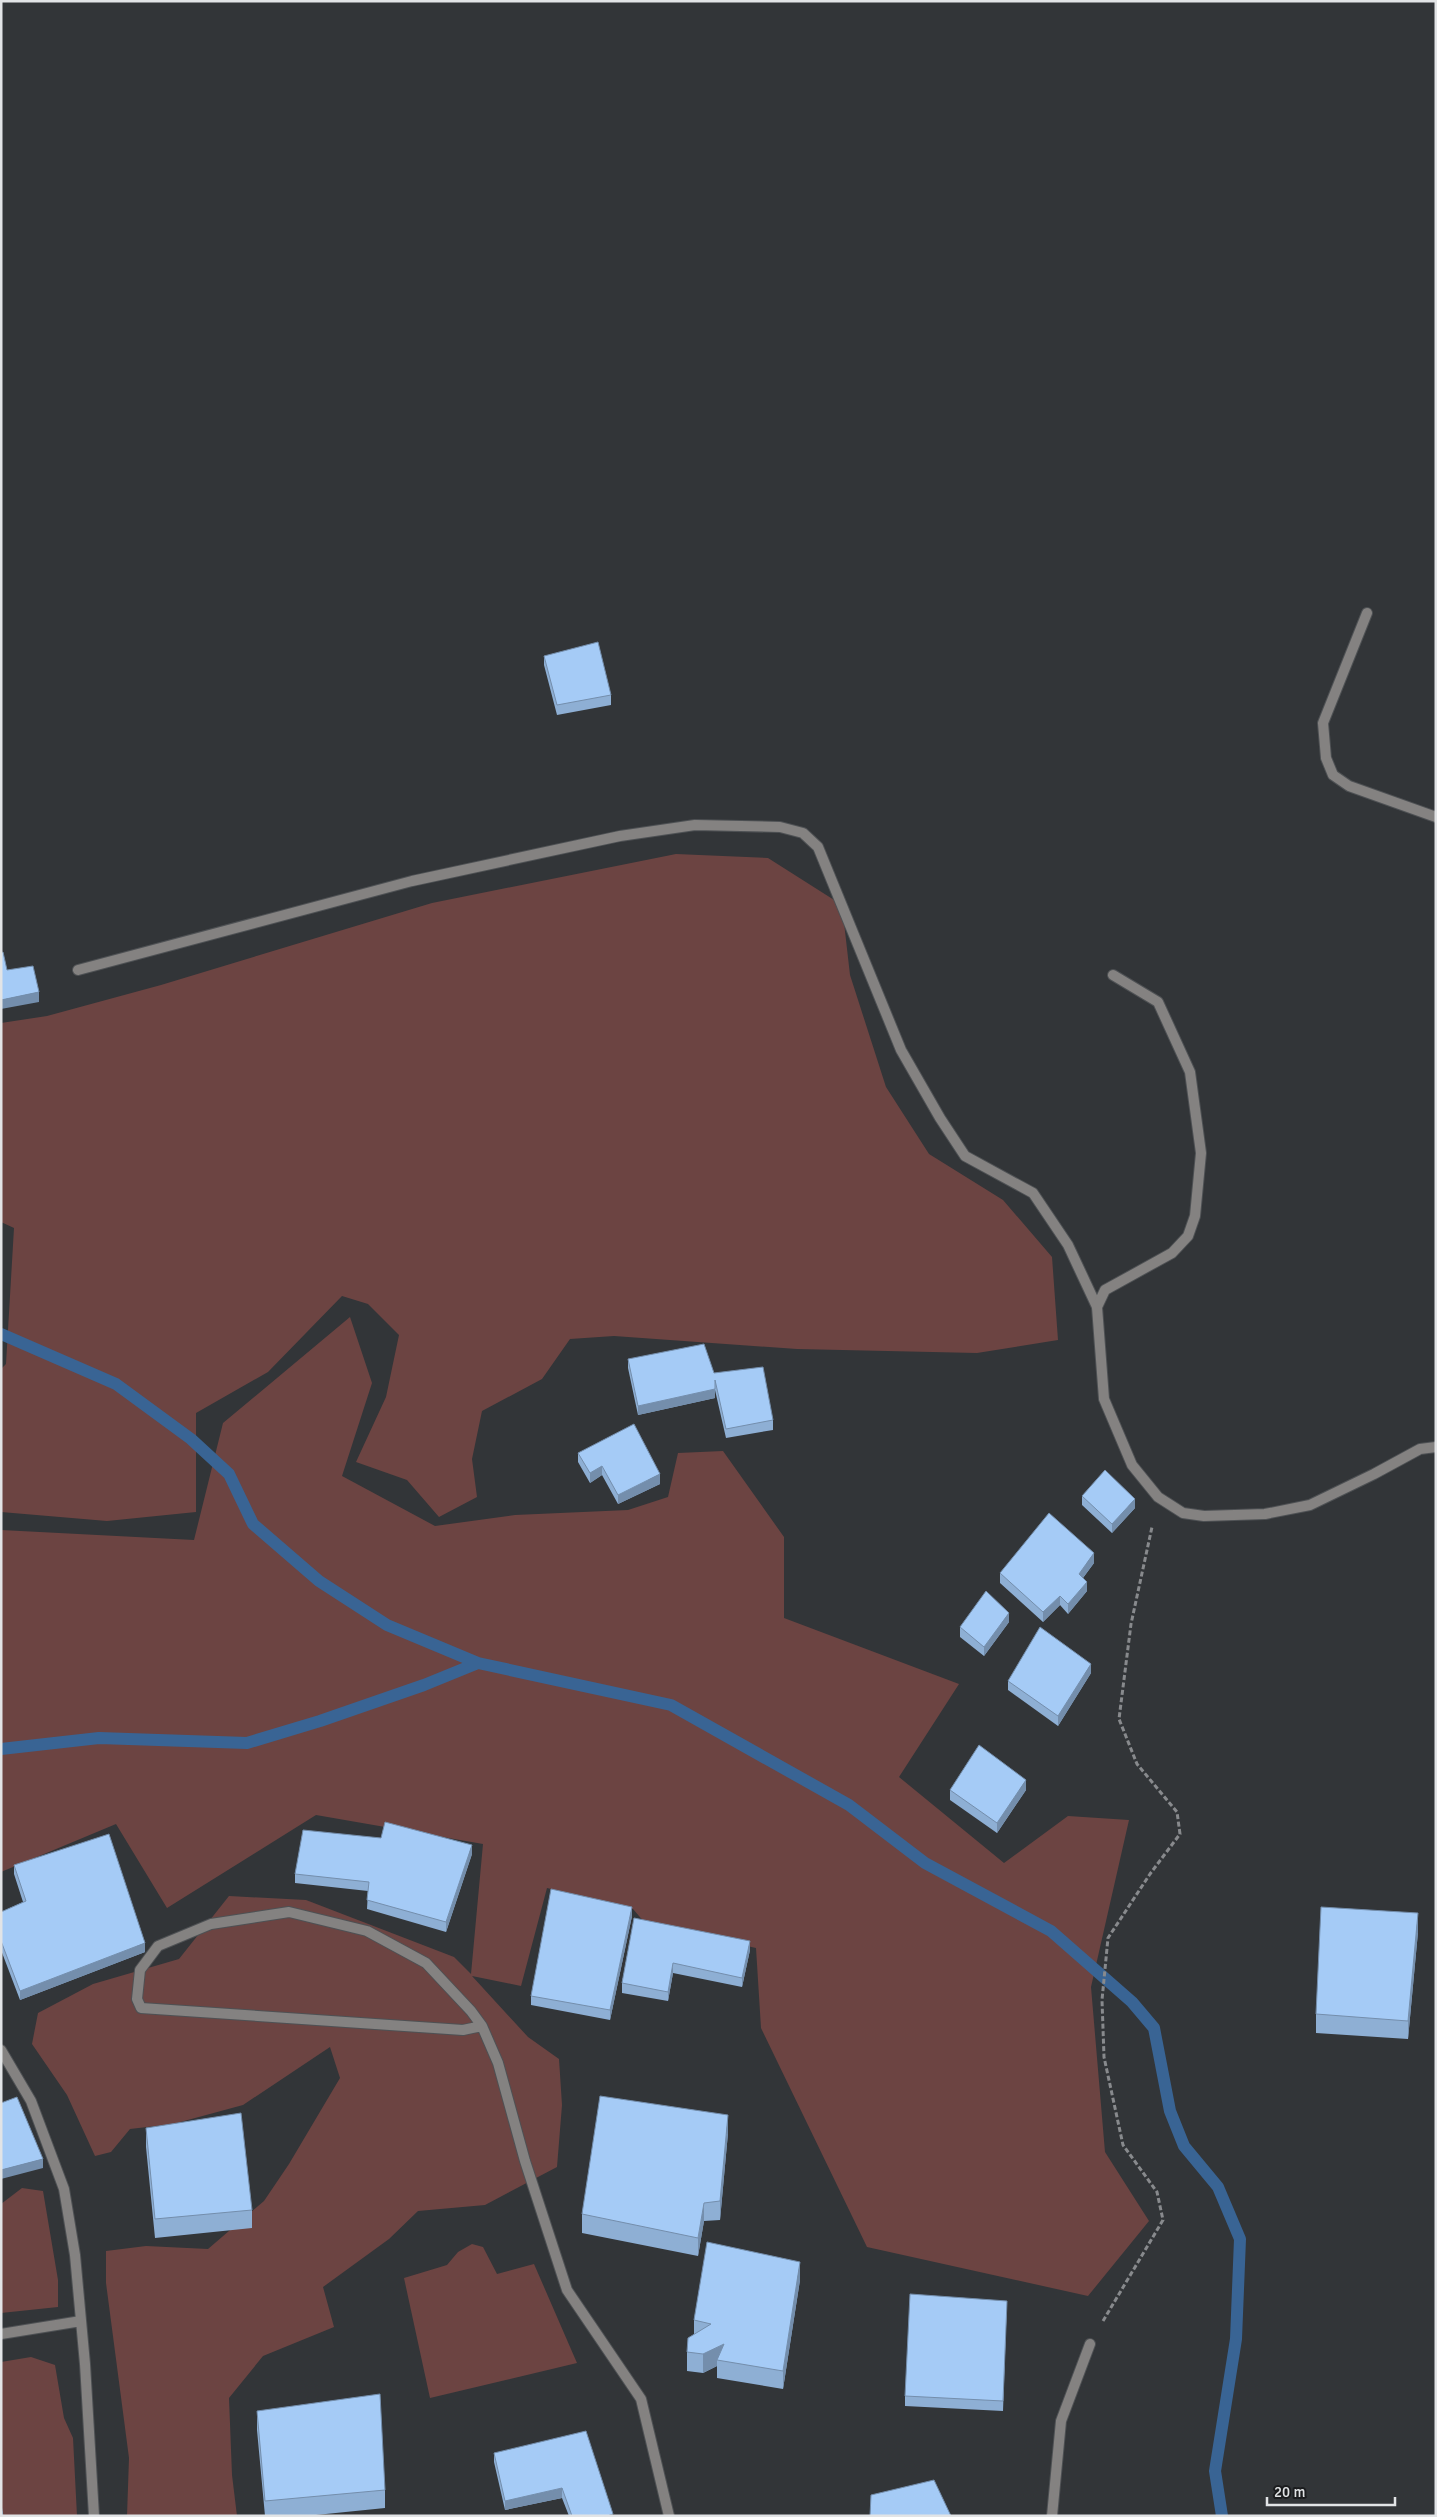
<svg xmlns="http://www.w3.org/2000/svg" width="1437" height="2517" font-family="Signika,sans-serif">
  <rect width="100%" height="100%" fill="#323538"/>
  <path fill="#6c4442" d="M676 854 768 858 842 905 850 975 886 1087 929 1154 1003 1200 1052 1257 1058 1340 977 1353 797 1349 614 1336 570 1339 542 1379 482 1411 472 1459 477 1497 439 1517 407 1480 356 1462 386 1397 399 1335 368 1304 342 1296 268 1372 196 1413V1512L107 1521 1 1512V1369L6 1364 14 1228 1 1222V1023L47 1016 161 985 432 903Z
    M350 1317 372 1383 342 1476 435 1526 515 1515 628 1510 668 1497 678 1453 723 1451 784 1537V1618L959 1684 899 1777 1004 1863 1068 1816 1129 1820 1091 1987 1105 2152 1149 2221 1088 2296 867 2247 761 2028 756 1948 645 1923 633 1909 547 1888 521 1986 472 1976 528 2037 559 2059 562 2105 557 2167 485 2205 418 2211 389 2239 323 2287 334 2327 263 2356 229 2398 232 2475 237 2516H127L129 2458 106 2283V2251L146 2246 208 2249 264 2201 289 2164 340 2078 330 2047 243 2105 173 2124 130 2129 111 2152 95 2156 67 2095 32 2044 38 2013 93 1984 179 1959 229 1896 306 1900 454 1957 471 1974 483 1844 316 1815 167 1908 116 1824 1 1872V1530L194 1540 223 1423Z
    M22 2188 43 2191 58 2280V2307L1 2313V2204Z
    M472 2244 483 2247 497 2274 534 2264 577 2363 430 2398 404 2278 447 2265 458 2252Z
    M31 2357 55 2365 64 2418 73 2438 77 2516H1V2362Z"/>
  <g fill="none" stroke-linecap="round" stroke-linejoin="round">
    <path stroke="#396494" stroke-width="12" d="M1 1334 116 1384 191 1439 229 1474 253 1524 319 1581 387 1625 478 1663 671 1705 849 1805 925 1863 1051 1931 1132 2002 1154 2028 1170 2111 1184 2146 1218 2187 1240 2239 1236 2339 1215 2471 1222 2516
      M1 1749 99 1738 247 1743 320 1721 424 1685 478 1663"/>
    <g stroke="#4e5154" stroke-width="12">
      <path id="service" d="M78 970 412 881 620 836 695 825 780 827 803 833 818 847 901 1050 940 1118 965 1156 1033 1193 1068 1245 1097 1307"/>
    </g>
    <g stroke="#4e5154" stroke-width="12">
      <path id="minor" d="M1367 613 1323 723 1326 758 1333 775 1349 786 1436 817
        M1113 975 1158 1002 1190 1072 1201 1153 1195 1216 1188 1236 1172 1253 1105 1290 1097 1307 1104 1399 1132 1465 1158 1497 1183 1513 1204 1516 1265 1514 1310 1505 1374 1474 1420 1449 1436 1447
        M482 2026 471 2011 426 1963 367 1931 289 1912 211 1924 158 1946 140 1970 137 1999 141 2008 463 2030 482 2026 498 2063 525 2161 567 2290 641 2399 669 2516
        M1 2050 31 2101 64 2189 75 2255 85 2364 94 2516
        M1 2334 81 2321
        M1052 2516 1061 2421 1090 2344"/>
    </g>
    <path stroke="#888a8d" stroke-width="3" stroke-dasharray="5 2.5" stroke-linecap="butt" d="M1103 2321 1163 2220 1157 2192 1123 2145 1104 2057 1102 2000 1108 1938 1150 1874 1180 1834 1177 1812 1137 1764 1119 1719 1131 1624 1152 1527"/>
    <use href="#service" stroke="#848281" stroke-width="10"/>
    <use href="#minor" stroke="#848281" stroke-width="10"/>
  </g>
  <path fill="#8eafd4" d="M544 656 611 695V705L557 715 544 665Z
    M628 1359 714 1373 773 1420V1430L726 1438 715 1390V1398L638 1415 628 1368Z
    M578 1453 660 1484 618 1504 602 1475 590 1483 578 1462Z
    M1082 1496 1135 1508 1112 1533 1082 1505Z
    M1094 1563 1083 1578 1087 1591 1068 1614 1060 1605 1043 1622 1000 1583V1573Z
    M1009 1622 984 1656 960 1637V1627Z
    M1091 1673 1058 1726 1008 1690V1681Z
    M950 1790H1026L997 1833 950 1800Z
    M472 1854 446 1932 367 1909 368 1891 295 1883V1874Z
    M14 1865 145 1952 20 2000 1 1950V1912L23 1902 14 1874Z
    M632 1916 610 2020 531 2005V1996Z
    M634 1918 750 1950 742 1987 673 1973 668 2001 622 1993V1983Z
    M1418 1932 1408 2039 1316 2033V2014Z
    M146 2128 252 2210V2228L155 2238 146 2147Z
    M728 2133 720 2220 704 2221 698 2256 582 2233V2214Z
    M800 2280 783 2389 717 2378V2366L703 2373 687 2371V2352L694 2335V2320Z
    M1007 2301 1003 2411 905 2406V2396Z
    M257 2411 385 2490V2508L306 2516H265L257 2430Z
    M494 2453 613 2516H569L562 2498 505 2510 494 2462Z"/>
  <path fill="#748eac" d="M39 992V1002L1 1009V1000Z
    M715 1389V1398L638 1415V1406Z
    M602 1466V1475L590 1483V1473Z
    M660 1474V1484L618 1504V1495Z
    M1135 1499V1508L1112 1533V1524Z
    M1094 1553V1563L1079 1583V1574Z
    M1087 1582V1591L1068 1614V1604Z
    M1060 1596V1605L1043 1622V1612Z
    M1009 1613V1622L984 1656V1647Z
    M1091 1664V1673L1058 1726V1716Z
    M1026 1780V1790L997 1833V1823Z
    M472 1845V1854L446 1932V1922Z
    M632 1907V1916L610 2020V2010Z
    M1418 1913V1932L1408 2039V2021Z
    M750 1941V1950L742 1987V1978Z
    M145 1943V1952L20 2000V1991Z
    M673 1963V1973L668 2001V1992Z
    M728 2115V2133L720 2220V2201Z
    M43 2159V2168L1 2179V2170Z
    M704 2203V2221L698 2256V2238Z
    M800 2262V2280L783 2389V2371Z
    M724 2344 717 2360V2366L703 2373V2354Z
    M562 2488V2498L505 2510V2501Z"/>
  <path fill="#a5cbf6" stroke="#748eac" d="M598 642 611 695 557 705 544 656Z
    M3 952 7 970 33 966 39 992 1 1000V953Z
    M704 1344 714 1373 763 1367 773 1420 726 1429 715 1380V1389L638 1406 628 1359Z
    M634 1424 660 1474 618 1495 602 1466 590 1473 578 1453Z
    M1105 1470 1135 1499 1112 1524 1082 1496Z
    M1049 1513 1094 1553 1079 1574 1087 1582 1068 1604 1060 1596 1043 1612 1000 1573Z
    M986 1591 1009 1613 984 1647 960 1627Z
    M1040 1627 1091 1664 1058 1716 1008 1681Z
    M979 1745 1026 1780 997 1823 950 1790Z
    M385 1822 472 1845 446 1922 367 1900 369 1882 295 1874 303 1830 381 1838Z
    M109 1834 145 1943 20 1991 1 1941V1912L26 1901 14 1865Z
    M551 1889 632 1907 610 2010 531 1996Z
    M1321 1907 1418 1913 1408 2021 1316 2014Z
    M634 1918 750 1941 742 1978 673 1963 668 1992 622 1983Z
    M600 2096 728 2115 720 2201 704 2203 698 2238 582 2214Z
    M17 2097 43 2159 1 2170V2103Z
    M241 2113 252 2210 155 2219 146 2128Z
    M707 2242 800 2262 783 2371 717 2360 724 2344 703 2354 687 2352 688 2338 711 2324 694 2320Z
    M910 2294 1007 2301 1003 2401 905 2396Z
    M380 2394 385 2490 265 2501 257 2411Z
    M586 2431 613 2514 607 2516H572L562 2488 505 2501 494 2453Z
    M934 2480 951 2516H870L871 2495Z
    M1 2505 3 2516H1Z"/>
  <rect width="1437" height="2517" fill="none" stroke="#e2e4e6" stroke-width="5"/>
  <path d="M1267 2497v8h128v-8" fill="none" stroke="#e2e4e6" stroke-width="2.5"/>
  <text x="1274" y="2497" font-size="15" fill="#e2e4e6" stroke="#1b1c1e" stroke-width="4" paint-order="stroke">20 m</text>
</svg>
